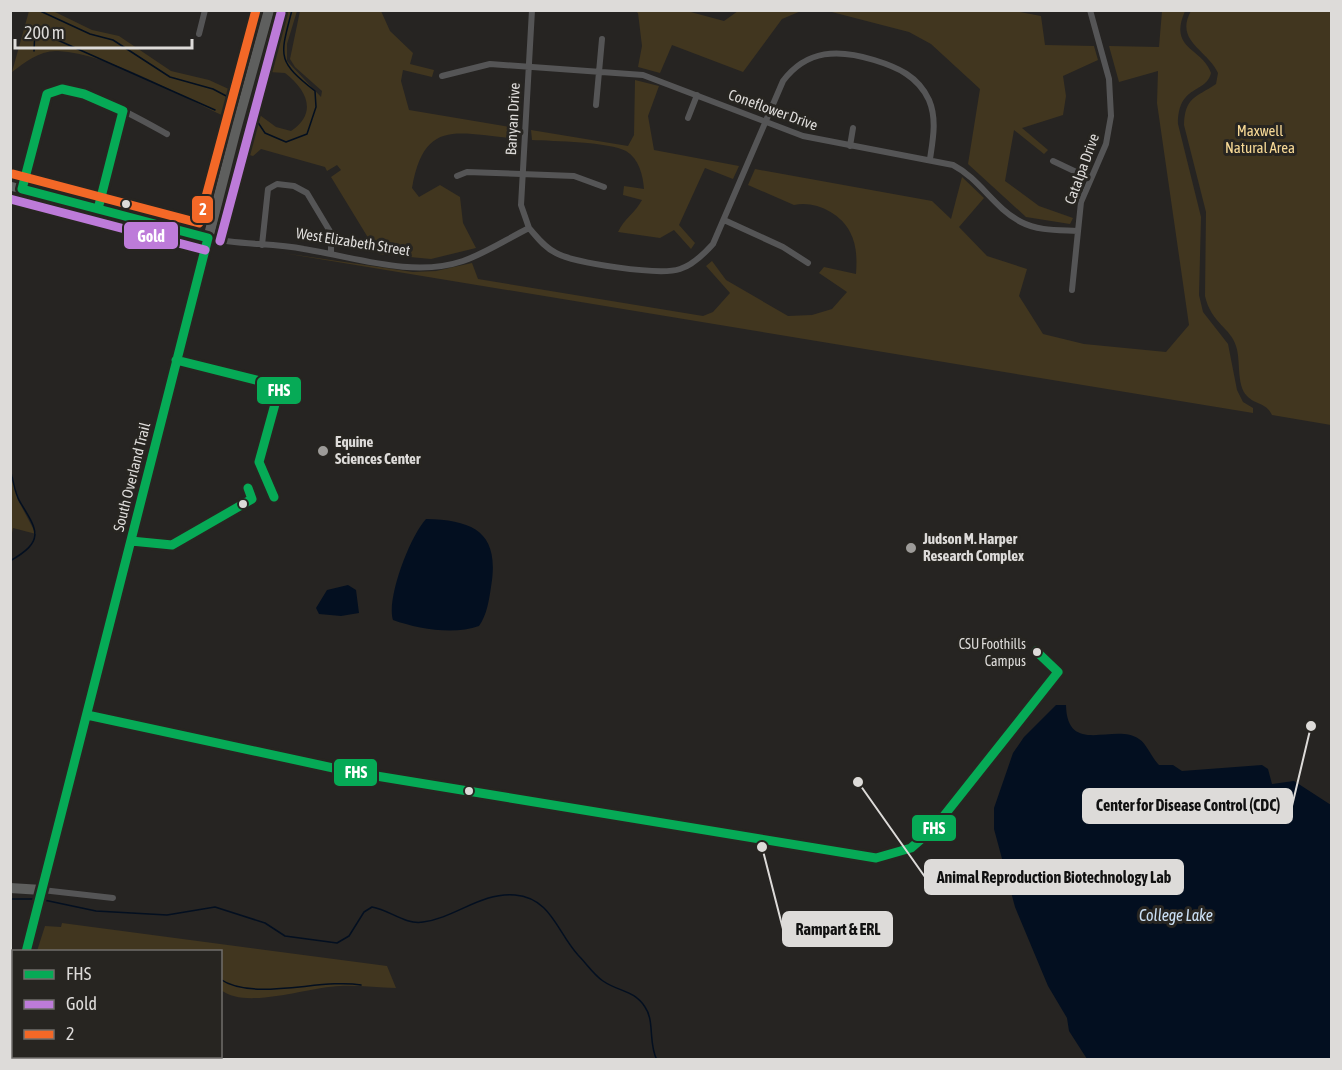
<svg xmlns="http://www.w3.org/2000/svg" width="1342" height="1070" font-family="'Asap Condensed',sans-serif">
  <rect width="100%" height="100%" fill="#262422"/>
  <path fill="#41361f" d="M29 11H53L92 30 119 36 171 71 209 80 233 91 226 117C178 95 110 54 58 51 40 50 25 62 12 72Z
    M286 11H297L287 44V61L321 97 322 91 295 67 290 59 300 11H381L390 31 413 53 410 64 434 70 432 77 403 70 401 81 409 110 510 127V138C455 133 424 120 412 188L419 197 440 185 460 197 463 223 476 248 431 259 378 254 331 177 341 170 337 165 327 171 325 167 261 149 253 156 246 154 225 232 223 231 249 126H253L257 113 276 127 291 131C318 113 307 90 285 73L269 72Z
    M635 11H687L724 21 738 11H801L782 19 743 72 672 45 660 73 638 67 642 46 638 13Z
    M828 11 1009 10 1041 16 1045 45 1094 46 1098 60 1063 76 1066 96 1063 115 1022 128 1048 150 1044 154 1014 130 1005 181 1039 206 1073 218 1070 224 1026 217 968 164 980 89 931 44 909 32Z
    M1162 11H1185C1168 50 1202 47 1211 73 1206 94 1178 84 1178 124L1201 217 1199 295 1203 312 1228 344 1237 390 1243 402 1253 408V413L283 253 413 272 436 271 472 263 478 279 703 316 713 312 730 293 706 266 712 261 726 280 788 316 812 315 832 309 847 292 819 273 824 267 856 274C857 260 857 245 850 232 841 213 814 200 794 205L748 185 755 169 932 201 951 219 962 177 984 198 959 227 987 256 1027 269 1019 296 1043 334 1084 344 1166 352 1189 325 1157 103 1158 71 1119 82 1109 46 1159 47Z
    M1191 11H1331V425L1272 415C1266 402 1255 405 1247 396 1236 385 1241 360 1236 346 1231 328 1211 323 1205 296L1206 212 1184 125C1185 97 1195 98 1216 84L1218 73C1208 50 1174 41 1191 11Z
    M635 80 659 86 648 116 654 150 739 166 733 179 705 168 679 225 695 243 691 249 674 230 660 238 618 232C624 219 635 213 642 200L623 195 624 186 644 189C643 175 639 159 626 151 610 142 553 141 532 140L531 130 628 146 634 135Z
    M11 470 18 500 36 534 13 528 11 538Z
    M62 923 387 966 396 988C378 988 358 985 340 986 308 987 246 1010 221 990L220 952 37 951 45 926 61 927Z"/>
  <path fill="#030f20" d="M426 519C476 520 500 534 491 587 489 600 487 615 479 626 454 635 418 629 393 620 386 599 410 536 426 519Z
    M348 585 356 590 359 613 341 616 319 614 316 608 327 590Z
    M1056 705H1066C1067 757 1115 722 1139 739 1147 744 1151 757 1159 765H1173L1182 771 1262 765 1268 769 1272 784 1294 781 1331 805V1059H1087L1069 1031 1067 1018 1048 986 1015 907 994 829V808L1013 753 1024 737Z"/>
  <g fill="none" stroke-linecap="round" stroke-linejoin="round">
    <path stroke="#030f20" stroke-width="1.5" d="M38 10 90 34 113 40 170 77 213 89 230 98
      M34 51 35 30 215 110
      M255 118 265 133 286 142 307 134 316 107 315 91C276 60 280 57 292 10
      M10 470C14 481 14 492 20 502 38 531 45 541 10 561
      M10 899H36
      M44 900 96 911 167 915 215 907 265 923 285 936 337 943 349 936 364 912 372 907C390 910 405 925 423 922 455 918 481 892 515 895 551 898 557 932 578 955 586 963 594 975 603 981 619 992 634 990 645 1007 655 1021 648 1044 657 1060
      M220 979C253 1002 321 978 361 985"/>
    <path stroke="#555556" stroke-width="6" d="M199 34 205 10
      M442 76 490 64 643 75 803 136 953 165C980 179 994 208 1021 222 1038 231 1058 230 1077 231
      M596 105 602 39
      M688 118 697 95
      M850 146 853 128
      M1053 161 1091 179
      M457 176 467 172 574 176 604 187
      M22 189 47 94C62 73 147 123 167 134
      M98 210 123 111
      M724 220 783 247 808 263
      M529 228 521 205 532 10
      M208 238C240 245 272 243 304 249 354 257 413 278 463 261 486 253 507 239 529 228 537 237 544 247 556 253 575 263 659 276 680 269 693 265 704 254 713 244L783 81C807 49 839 49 874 60 897 67 918 76 929 100 937 119 933 139 930 159
      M262 245 268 189 277 184 294 186 307 193 331 233V254
      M1072 290 1081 202 1106 144 1111 116 1109 79 1090 10
      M87 715 352 772 876 858 911 848 935 827 1058 672
      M42 890 113 898"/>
    <path stroke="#606060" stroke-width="9" d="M10 186 208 238
      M26 952 40 896
      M10 1014 14 1002"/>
    <path stroke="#5e5f5e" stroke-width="10" d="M10 888 42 890
      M40 896 235 133 269 10"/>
    <g stroke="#272521" stroke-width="14">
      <path id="bus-1" d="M62 89 84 94 123 111 98 209 22 189 47 94Z
        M176 360 280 386 259 462 274 497
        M131 541 172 545 252 499 248 488
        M87 715 352 772 876 858 911 848 935 827 1058 672 1036 651
        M26 952 208 238 98 209"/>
    </g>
    <g stroke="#272521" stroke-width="14">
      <path id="bus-2" d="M10 199 205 250
        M220 241 281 13"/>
    </g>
    <g stroke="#272521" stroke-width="14">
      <path id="bus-3" d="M13 174 199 223 256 10"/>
    </g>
    <use href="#bus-1" stroke="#06aa56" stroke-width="9"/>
    <use href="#bus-2" stroke="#bd7bd9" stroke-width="9"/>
    <use href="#bus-3" stroke="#f36827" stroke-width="9"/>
  </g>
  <g fill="#dddbd9" stroke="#272521" stroke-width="2">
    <circle cx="126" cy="204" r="5"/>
    <circle cx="243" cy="504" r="5"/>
    <circle cx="1037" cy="652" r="5"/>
    <circle cx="469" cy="791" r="5"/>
  </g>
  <g fill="#9d9b99" stroke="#272521" stroke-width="2">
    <circle cx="323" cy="451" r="6"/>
    <circle cx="911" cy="548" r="6"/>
  </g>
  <g text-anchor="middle" stroke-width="6" stroke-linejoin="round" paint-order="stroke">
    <g font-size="14" fill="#dddbd9" stroke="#272521" text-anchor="end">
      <text x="1026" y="649">CSU Foothills<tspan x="1026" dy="17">Campus</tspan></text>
    </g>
    <g font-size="15" fill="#dddbd9" stroke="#272521">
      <text transform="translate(773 110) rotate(20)" y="5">Coneflower Drive</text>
      <text transform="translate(513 119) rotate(-87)" y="5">Banyan Drive</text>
      <text transform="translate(1082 169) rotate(-70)" y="5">Catalpa Drive</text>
      <text transform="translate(353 242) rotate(9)" y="5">West Elizabeth Street</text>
      <text transform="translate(132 477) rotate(-76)" y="5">South Overland Trail</text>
    </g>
    <g font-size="15" fill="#f7d996" stroke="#272521">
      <text x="1260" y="136">Maxwell<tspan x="1260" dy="17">Natural Area</tspan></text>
    </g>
    <g font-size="15" font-weight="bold" fill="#dddbd9" stroke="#272521" text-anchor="start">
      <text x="335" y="447">Equine<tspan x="335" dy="17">Sciences Center</tspan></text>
      <text x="923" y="544">Judson M. Harper<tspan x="923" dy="17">Research Complex</tspan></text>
    </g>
    <g font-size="16" font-style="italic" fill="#cce1f6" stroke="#272521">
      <text x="1176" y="921">College Lake</text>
    </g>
  </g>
  <path fill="none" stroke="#dddbd9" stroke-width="2" d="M1311 726L1292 806M858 782L925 877M762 847L783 929"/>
  <g fill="#dddbd9" stroke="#272521" stroke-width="2">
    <circle cx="1311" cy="726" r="6"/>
    <circle cx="858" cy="782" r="6"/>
    <circle cx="762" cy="847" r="6"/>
  </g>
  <g fill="#dddbd9" stroke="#dddbd9" stroke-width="2">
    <rect x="1083" y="789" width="209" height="34" rx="6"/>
    <rect x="925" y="860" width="258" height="34" rx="6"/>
    <rect x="783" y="912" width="109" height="34" rx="6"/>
  </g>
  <g font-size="16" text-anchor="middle" font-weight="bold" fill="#111">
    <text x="1188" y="811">Center for Disease Control (CDC)</text>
    <text x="1054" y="883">Animal Reproduction Biotechnology Lab</text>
    <text x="838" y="935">Rampart &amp; ERL</text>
  </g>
  <g stroke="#272521" stroke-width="2">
    <rect x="191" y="195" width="23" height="29" rx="6" fill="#f36827"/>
    <rect x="123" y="221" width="56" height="29" rx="6" fill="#bd7bd9"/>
    <rect x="256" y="376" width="46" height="29" rx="6" fill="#06aa56"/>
    <rect x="333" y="758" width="45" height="29" rx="6" fill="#06aa56"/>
    <rect x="911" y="814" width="46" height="28" rx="6" fill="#06aa56"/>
  </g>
  <g font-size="16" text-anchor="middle" font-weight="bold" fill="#fff">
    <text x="203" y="215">2</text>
    <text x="151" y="242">Gold</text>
    <text x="279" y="396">FHS</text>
    <text x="356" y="778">FHS</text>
    <text x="934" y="834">FHS</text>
  </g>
  <rect width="1342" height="1070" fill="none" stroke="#dddbd9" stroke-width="24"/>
  <rect x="12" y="950" width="210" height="108" fill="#272521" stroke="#706e6b" stroke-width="1.5"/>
  <rect x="24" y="970" width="30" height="9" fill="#06aa56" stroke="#706e6b" stroke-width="1.5"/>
  <text x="66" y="980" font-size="18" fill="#dddbd9">FHS</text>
  <rect x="24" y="1000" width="30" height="9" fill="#bd7bd9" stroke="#706e6b" stroke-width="1.5"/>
  <text x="66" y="1010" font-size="18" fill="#dddbd9">Gold</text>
  <rect x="24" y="1030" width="30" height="9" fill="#f36827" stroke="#706e6b" stroke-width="1.5"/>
  <text x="66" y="1040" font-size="18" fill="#dddbd9">2</text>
  <path d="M15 39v9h177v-9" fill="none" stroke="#dddbd9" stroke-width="3"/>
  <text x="24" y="39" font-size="18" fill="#dddbd9" stroke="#272521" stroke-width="4.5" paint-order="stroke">200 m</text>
</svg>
